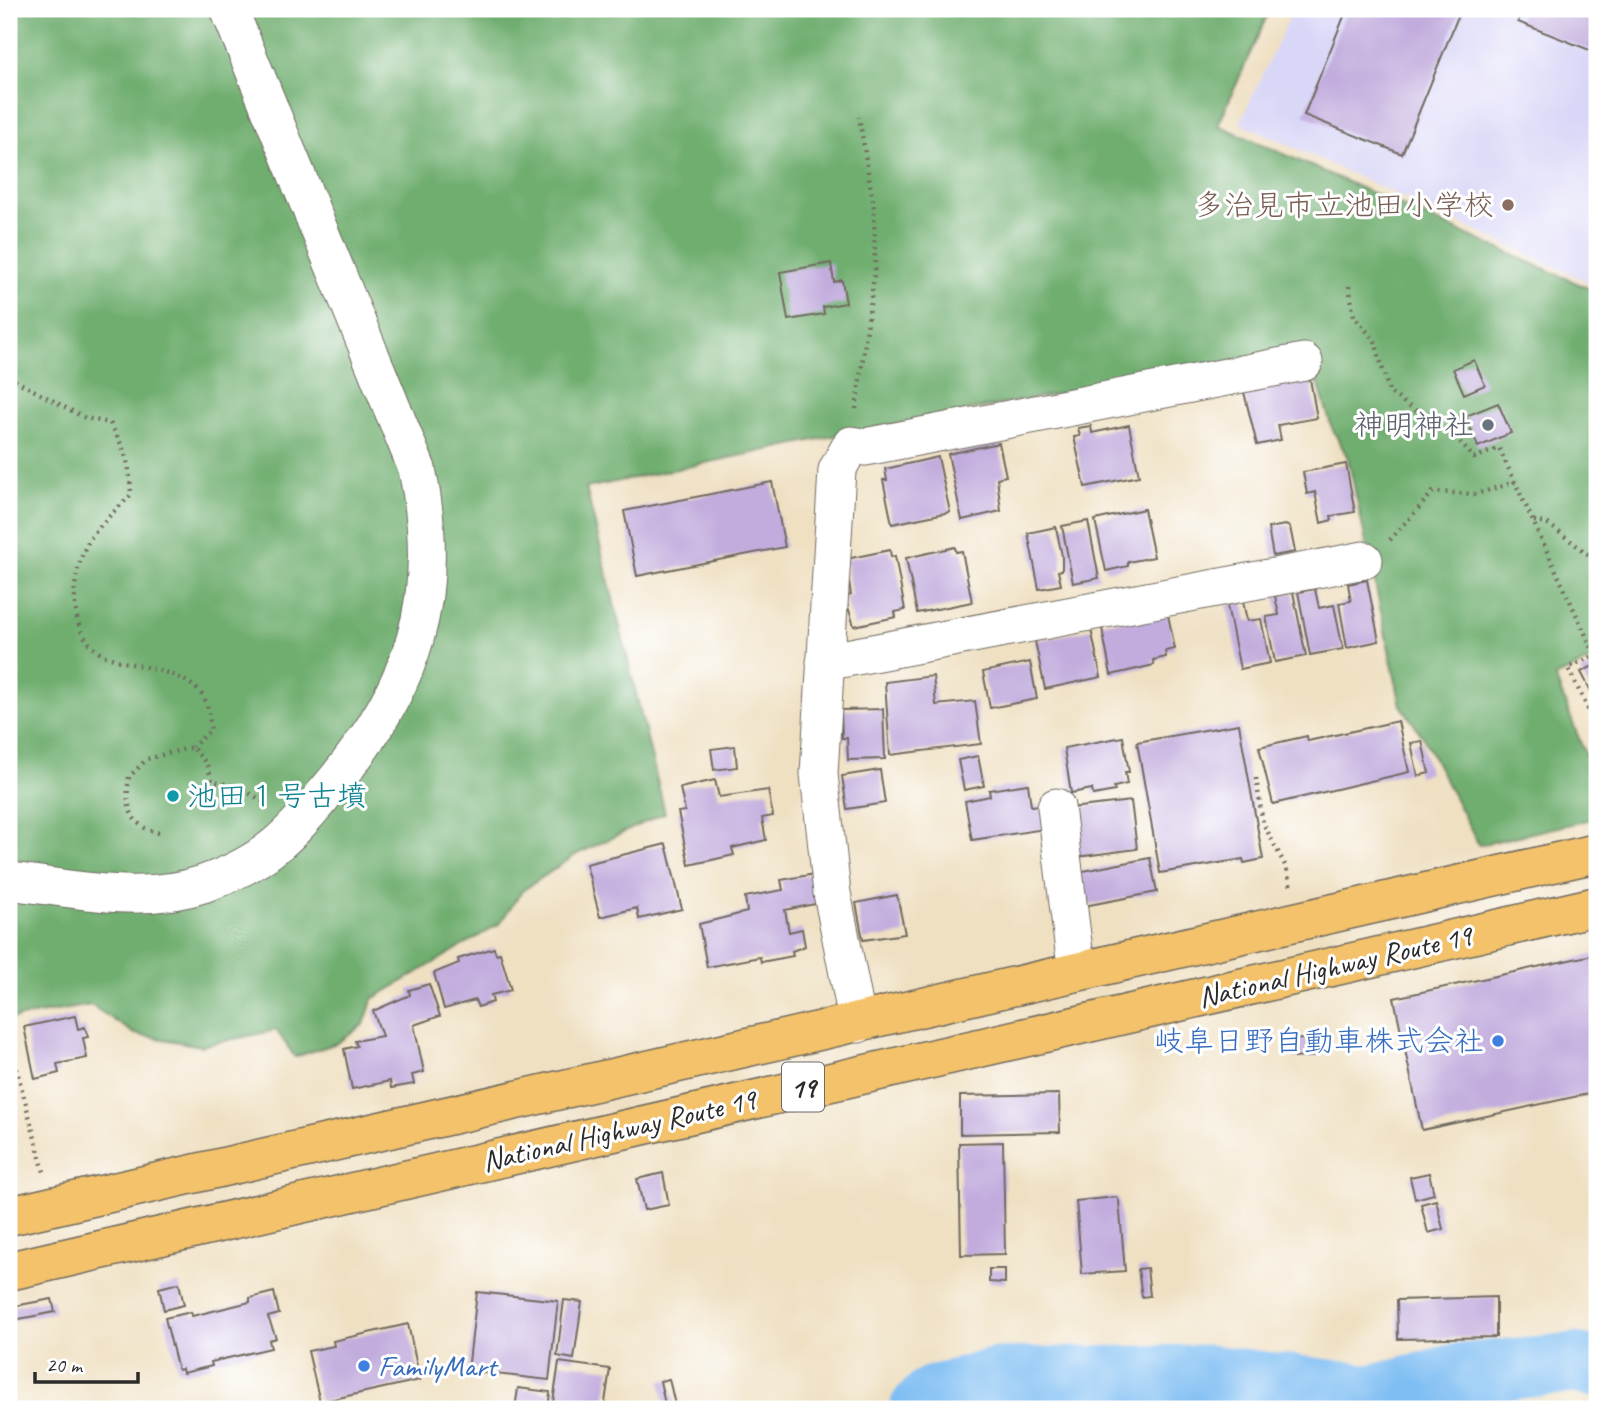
<svg xmlns="http://www.w3.org/2000/svg" width="1606" height="1418" font-family="Caveat,'Klee One',sans-serif">
  <rect width="100%" height="100%" fill="#fff"/>
  <filter id="ink" filterUnits="userSpaceOnUse"><feTurbulence type="fractalNoise" baseFrequency=".0143" numOctaves="2"/><feDisplacementMap in="SourceGraphic" scale="14" xChannelSelector="R" yChannelSelector="G"/><feConvolveMatrix kernelMatrix="1 2 1 2 8 2 1 2 1" color-interpolation-filters="sRGB"/></filter>
  <filter id="wash" filterUnits="userSpaceOnUse"><feTurbulence type="fractalNoise" baseFrequency=".00686" numOctaves="4" result="noise"/><feDisplacementMap in="SourceGraphic" scale="28" xChannelSelector="R" yChannelSelector="G"/><feGaussianBlur stdDeviation="1.57" result="paint"/><feColorMatrix in="noise" values="0 0 0 0 0 0 0 0 0 0 0 0 0 0 0 0 0 1.4 0 .05"/><feComposite in="paint" operator="in"/></filter>
  <g filter="url(#wash)">
    <rect width="100%" height="100%" fill="#efe0c2"/>
    <path fill="#d9d7f7" d="M1293 9H1597V286L1240 123Z"/>
    <path fill="#70ae6f" stroke="#4e6c4d" stroke-width="2" d="M9 9H1270L1218 125 1597 292V657L1555 677 1597 785V818L1479 845 1423 737 1401 705 1348 458 1332 428 1307 347 834 436 586 488 665 813 577 854 522 891 499 924 373 999 364 1024 337 1043 295 1057 276 1030 201 1046 135 1034 91 1005 9 1019Z"/>
    <g fill="none" stroke-linecap="round" stroke-linejoin="round">
      <path stroke="#7fbef3" stroke-width="61" d="M920 1409 933 1396 997 1378 1208 1375 1371 1395 1456 1374 1574 1363 1597 1367"/>
    </g>
    <g id="blocks">
      <path fill="#c1acdd" d="M1347 9H1461L1402 154 1304 115Z
        M1523 9H1597V39L1592 51 1518 22Z
        M831 263 834 282 842 280 846 303 823 307 824 314 788 320 780 272Z
        M1474 360 1485 385 1464 394 1453 369Z
        M1310 379 1317 418 1278 425 1281 440 1257 445 1244 392Z
        M1498 403 1511 433 1478 447 1466 416Z
        M1129 425 1139 476 1085 487 1074 437 1080 436 1078 428 1091 426 1092 433Z
        M999 443 1006 476 997 478 1001 511 962 520 948 454Z
        M938 457 950 512 892 524 883 480H887L885 469Z
        M1346 464 1355 512 1331 516 1332 520 1321 523 1315 492 1307 494 1303 472Z
        M772 482 785 547 637 576 624 511Z
        M1144 509 1154 557 1128 562V566L1106 571 1095 520Z
        M1088 521 1099 578 1073 583 1062 526Z
        M1285 525 1290 527 1295 552 1273 556 1268 528Z
        M1056 527 1062 556V570L1058 571 1061 585 1039 589 1028 533Z
        M955 547 956 552 962 551 972 602 917 613 906 558Z
        M890 550 891 557 895 556 905 610 895 612 896 617 854 626 845 597 851 595 846 559Z
        M1367 580 1379 641 1347 648 1339 603 1351 601 1348 584Z
        M1315 589 1319 608 1334 605 1343 649 1310 655 1298 592Z
        M1293 592 1306 656 1275 662 1266 617 1279 615 1275 596Z
        M1243 601 1247 621 1261 619 1270 663 1240 669 1227 605Z
        M1168 615 1175 649 1165 651 1166 657 1153 660 1154 665 1111 675 1101 623Z
        M1091 629 1101 677 1045 689 1035 641Z
        M1030 662 1037 699 990 708 983 672Z
        M1597 664V693L1593 695 1581 672Z
        M933 676 936 705 975 701 981 744 890 755 885 682Z
        M883 709 885 759 848 760 847 738H842L841 710Z
        M1398 721 1409 772 1273 804 1259 747 1307 736 1308 741Z
        M1239 724 1263 859 1244 863 1243 859 1160 873 1137 742Z
        M1123 737 1129 772H1125L1127 784 1114 787 1115 791 1093 795 1092 789 1071 793 1064 748Z
        M1422 741 1429 773 1418 776 1411 743Z
        M735 746 737 767 714 770 711 749Z
        M978 756 984 786 964 790 958 760Z
        M880 770 885 803 847 809 842 776Z
        M715 780 719 797 768 790 773 816 762 818 766 840 732 848 734 855 689 865 678 812 685 811 680 788Z
        M1028 784 1031 806 1041 805 1045 829 972 840 965 801 990 796 989 790Z
        M1131 801 1137 849 1076 857 1071 808Z
        M666 844 682 909 639 919 637 908 600 917 586 864Z
        M1150 858 1157 892 1084 906 1078 872Z
        M815 874 820 903 785 910 789 932 802 929 805 946 792 951 793 956 761 962 760 957 707 967 699 924 747 912 745 897 783 890 781 880Z
        M897 895 905 934 863 940 856 903Z
        M494 948 496 954 500 953 511 990 491 995 493 1002 478 1007 475 1000 444 1009 434 973 459 963 458 959Z
        M1597 954V1067L1593 1068 1597 1092 1422 1130 1394 998Z
        M429 984 440 1016 414 1025 424 1072 412 1075 414 1084 391 1088 390 1081 352 1089 344 1049 357 1046 355 1041 382 1036 373 1011 410 995 409 990Z
        M75 1016 78 1029 85 1027 88 1037 83 1038 87 1058 57 1064 59 1073 35 1079 24 1027Z
        M1314 1038 1315 1056 1295 1058 1293 1040Z
        M1059 1094 1060 1132 960 1134V1096Z
        M1003 1142 1005 1254 961 1255 959 1143Z
        M663 1173 669 1205 644 1210 637 1179Z
        M1429 1173 1434 1194 1415 1199 1410 1177Z
        M1116 1197 1119 1201 1125 1271 1082 1274 1076 1201Z
        M1436 1200 1443 1229 1428 1233 1421 1204Z
        M1147 1268 1150 1296 1142 1297 1138 1269Z
        M989 1269H1005V1283L989 1282Z
        M179 1283 184 1305 164 1310 159 1288Z
        M274 1292 279 1314 268 1317 276 1338 269 1340 271 1348 211 1362 212 1366 183 1373 182 1369 178 1370 165 1318 191 1312 192 1316 250 1302V1298Z
        M477 1292 558 1301 549 1380 468 1371Z
        M1496 1297V1337L1398 1339 1397 1300Z
        M52 1299 55 1312 9 1321V1307Z
        M564 1300 582 1302 574 1359 557 1356Z
        M408 1324 420 1380 320 1402 308 1351 334 1346 333 1341Z
        M559 1362 610 1369 604 1409H552Z
        M669 1379 676 1409H666L660 1381Z
        M518 1388 550 1392 548 1409H515Z"/>
    </g>
  </g>
  <g filter="url(#ink)">
    <use href="#blocks" fill-opacity="0" stroke="#706a60" stroke-width="2"/>
    <g fill="none" stroke-linecap="round" stroke-linejoin="round">
      <g stroke="#706a60" stroke-width="39">
        <path id="minor" d="M825 662 1364 560
          M1056 807 1074 951 1080 971
          M9 881C72 888 140 905 203 884 265 863 290 836 331 786 414 687 444 597 417 469L229 9
          M858 1024 832 893 819 774 837 470 851 445 865 447 1304 362"/>
      </g>
      <g stroke="#706a60" stroke-width="41">
        <path id="highway" d="M9 1216 1597 853
          M9 1271 1597 906"/>
      </g>
      <path stroke="#706a60" stroke-width="4.5" stroke-dasharray="2 5" stroke-linecap="butt" d="M9 26 15 9
        M1349 286 1354 316 1375 341 1389 392 1458 440 1474 458 1499 448 1595 655 1568 668 1588 709 1597 706
        M9 377 85 418 110 423C126 452 130 462 131 495 117 509 101 523 90 539 69 572 65 640 108 657 137 668 174 668 198 690 209 700 209 717 211 730L192 747
        M856 409 875 269 874 208 859 117
        M1534 521 1547 523 1597 561
        M1390 540 1433 492 1476 494 1515 482
        M1256 778 1263 823 1286 867 1291 888
        M159 833C129 827 125 804 129 777L147 759 192 747 207 764 212 781 240 788 268 804
        M9 1041 44 1172"/>
      <use href="#minor" stroke="#fff" stroke-width="37"/>
      <use href="#highway" stroke="#f3c26a" stroke-width="38"/>
    </g>
  </g>
  <circle fill="#8d6e63" stroke="#fff" stroke-width="2.5" cx="1508" cy="205" r="7"/>
  <circle fill="#6b7280" stroke="#fff" stroke-width="2.5" cx="1488" cy="425" r="7"/>
  <circle fill="#0f9aa8" stroke="#fff" stroke-width="2.5" cx="173" cy="796" r="7"/>
  <g fill="#3f7fe0" stroke="#fff" stroke-width="2.5">
    <circle cx="1498" cy="1041" r="7"/>
    <circle cx="364" cy="1366" r="7"/>
  </g>
  <g text-anchor="middle" stroke-width="6" stroke-linejoin="round" paint-order="stroke">
    <rect fill="#fff" stroke="#6b6b6b" stroke-width="2" x="782" y="1062.5" width="42" height="49" rx="5"/>
    <g font-size="28" font-weight="bold" fill="#2b2b2b">
      <text x="803" y="1097">19</text>
    </g>
    <g font-size="30" fill="#785e54" stroke="#fff" text-anchor="end">
      <text x="1494" y="215">多治見市立池田小学校</text>
    </g>
    <g font-size="30" fill="#5b616d" stroke="#fff" text-anchor="end">
      <text x="1474" y="435">神明神社</text>
    </g>
    <g font-size="30" fill="#0d838f" stroke="#fff" text-anchor="start">
      <text x="187" y="806">池田１号古墳</text>
    </g>
    <g font-size="30" fill="#2b2b2b" stroke="#fff">
      <text transform="translate(1335 966) rotate(-13)" y="10">National Highway Route 19</text>
      <text transform="translate(619 1130) rotate(-13)" y="10">National Highway Route 19</text>
    </g>
    <g font-size="30" fill="#366cbe" stroke="#fff" text-anchor="end">
      <text x="1484" y="1051">岐阜日野自動車株式会社</text>
      <text x="378" y="1376" text-anchor="start">FamilyMart</text>
    </g>
  </g>
  <rect width="1606" height="1418" fill="none" stroke="#fff" stroke-width="35"/>
  <path d="M35 1372v10h103v-10" fill="none" stroke="#2b2b2b" stroke-width="3.5"/>
  <text x="46" y="1372" font-size="21" fill="#2b2b2b" stroke="#ffffff" stroke-width="5" paint-order="stroke">20 m</text>
</svg>
